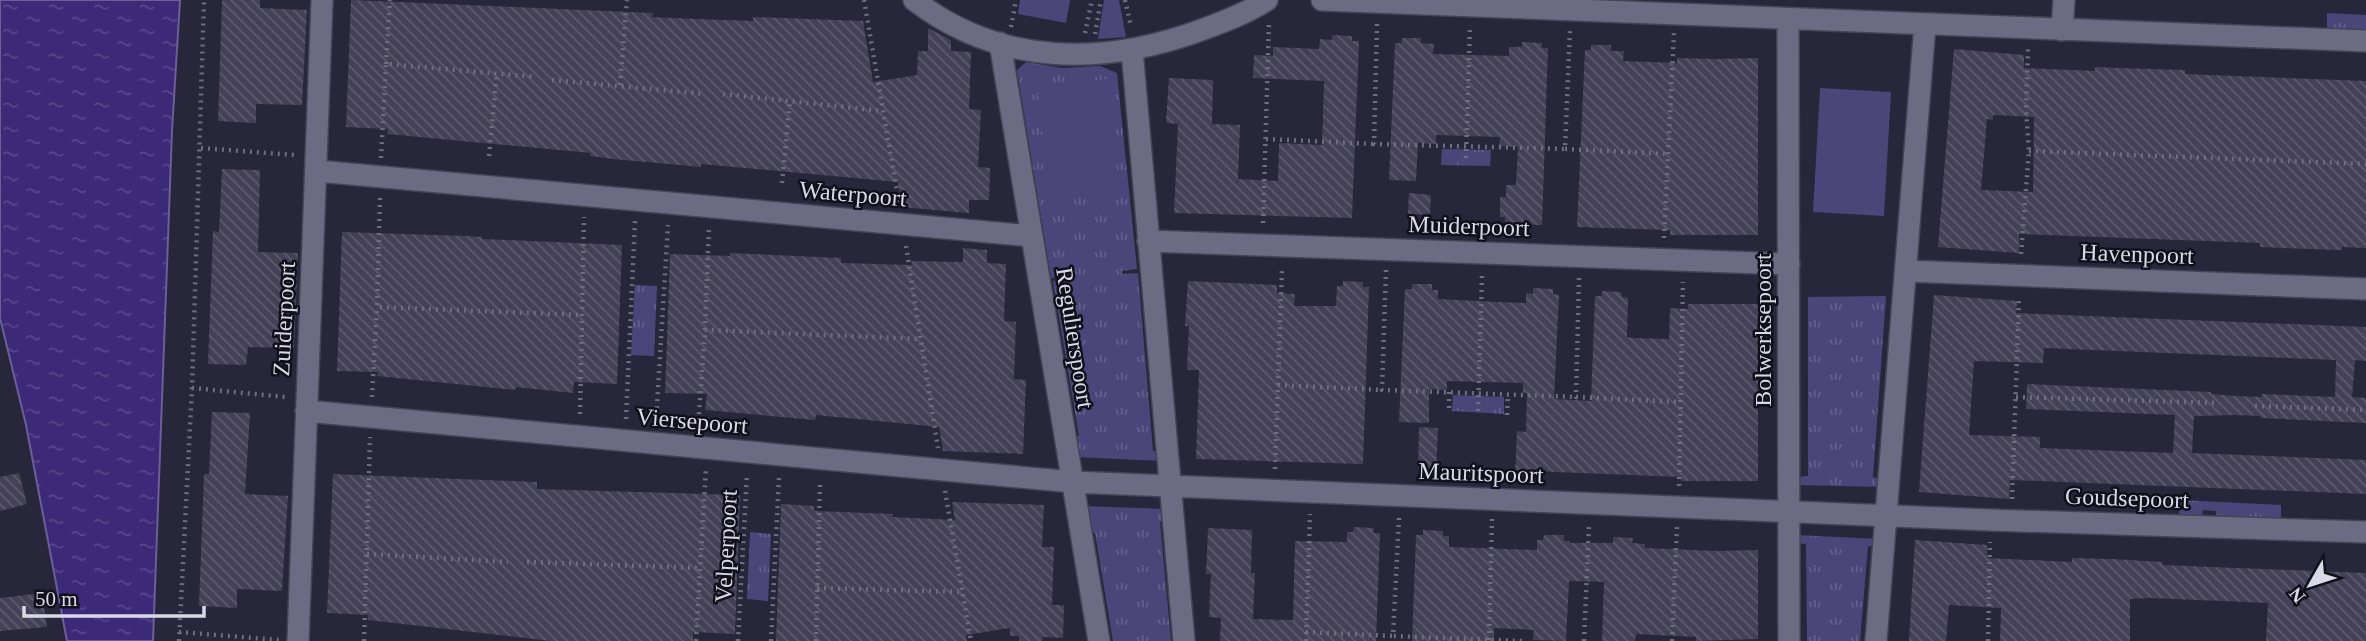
<svg xmlns="http://www.w3.org/2000/svg" width="2366" height="641" font-family="'Times New Roman',serif">
  <defs>
    <pattern id="grass-tufts" width="24" height="20" patternUnits="userSpaceOnUse" patternTransform="scale(1.75)"><rect width="24" height="20" fill="#4c457a"/><path d="M3 7l-1-3M5 7V3M7 7l1-3M15 17l-1-3M17 17v-4M19 17l1-3" fill="none" stroke="#655f8d"/></pattern>
    <pattern id="water-ripples" width="26" height="14" patternUnits="userSpaceOnUse" patternTransform="scale(1.75)"><rect width="26" height="14" fill="#3c2a78"/><path d="M2 4q2-2 4 0t4 0M15 11q2-2 4 0t4 0" fill="none" stroke="#58488b"/></pattern>
    <pattern id="building-back-hatch" width="6" height="6" patternUnits="userSpaceOnUse" patternTransform="scale(1.75)"><rect width="6" height="6" fill="#434057"/><path d="M-1 5l2 2M0 0l6 6M5-1l2 2" fill="none" stroke="#5e5b6f"/></pattern>
  </defs>
  <rect width="100%" height="100%" fill="#28263b"/>
  <path fill="url(#grass-tufts)" d="M2327 13 2366 15V30L2327 28Z
    M1026 62 1062 68 1100 66 1117 73 1137 269 1122 271V274L1138 273 1153 451H1160L1162 461 1075 457 1072 438 1079 436 1053 281 1070 278V276L1051 278 1017 70Z
    M1442 149 1491 150 1490 166 1441 165Z
    M635 285 657 286 654 356 631 355Z
    M1886 296 1873 477 1883 480 1882 487 1798 485 1797 477 1808 476V297Z
    M1453 395 1504 397V414L1452 411Z
    M2180 500 2281 505V521L2216 518V511L2203 510 2202 517 2179 516Z
    M1083 506 1166 509 1165 521 1160 522 1171 641H1113L1095 533H1088Z
    M750 532 771 534 768 601 747 599Z
    M1796 535 1879 539 1878 546H1868L1860 641H1807L1806 544 1795 543Z"/>
  <path fill="#4c457a" d="M1020 0H1070L1066 23 1018 14Z
    M1104 0H1119L1126 37 1098 39Z
    M1107 79 1119 188 1050 196 1037 87Z
    M1820 88 1891 92 1884 216 1813 212Z"/>
  <path fill="url(#water-ripples)" stroke="#6b5e99" stroke-width="2" d="M0 0H180L172 131 153 641H67L26 425 0 318Z"/>
  <path fill="url(#building-back-hatch)" fill-rule="evenodd" d="M222 0H260V8L307 10 302 105 256 104V123L218 121Z
    M351 0 653 13 652 17 672 18 753 21V17L863 21 873 82 917 75 918 51H928V28L951 40V51L971 52 969 109 981 110 978 167 990 168 989 200H969V213L902 207 898 182 701 164V167L613 159 590 156 591 153 387 134 388 129 346 127Z
    M1332 35 1352 36V41H1359L1352 218 1174 213 1178 124 1167 123 1166 120 1169 78 1213 80 1212 124 1240 125 1238 179 1278 181 1279 143 1322 145 1324 81 1253 78 1254 55 1273 56V47L1319 49 1320 39 1332 40Z
    M1402 38H1421V43L1434 44 1433 54 1509 56V47H1522V42L1542 43V48H1548L1542 225 1505 224V217H1500V197H1506V185H1516L1518 147 1499 146 1500 137 1436 135V144L1418 143 1416 181 1389 180 1395 43H1401Z
    M1591 45H1611V51H1624L1623 61 1677 63V58L1714 59 1758 58V235H1670V230L1577 227 1585 50H1591Z
    M1954 49 2024 55V68L2095 71V67L2118 68 2185 70V74L2366 81V248L2342 247V250L2281 248 2260 247V243L2019 234V253L1938 247ZM1993 115 2034 117 2033 192 1981 190 1987 119 1993 120Z
    M222 169 260 170 258 252 298 253 294 348 248 347 246 365 208 364 213 231 219 232Z
    M1409 193 1431 195 1430 214 1408 215Z
    M342 232 467 236 482 237V239L622 245 617 384 574 382 573 393 516 387 515 390 377 376 378 372 337 371Z
    M963 248 987 250V263L1006 264 1004 321 1016 322 1014 379 1026 380 1023 454 943 451 939 427 816 415 815 420 705 410 707 394 665 393 670 254 730 256V253L841 258V263L912 265 911 261 963 262Z
    M1188 281 1277 285V293L1295 294 1294 306H1336L1337 286H1343V281L1363 282V287H1369L1363 464 1196 459 1199 370H1188L1187 366 1189 326H1185Z
    M1412 284H1432V290H1438V299L1497 302 1526 303V293L1533 294V288L1553 289V294L1559 295 1554 399 1591 401 1595 296H1602V291L1621 292 1622 297 1628 298 1627 337 1633 338 1669 339 1670 308 1688 309V304H1758V481H1681V477L1556 472 1537 471V477L1515 476 1517 431 1526 432 1527 393H1523V383L1447 381V390L1429 389V423L1399 422 1405 289H1412Z
    M1934 295 2017 301 2016 313 2366 327V361L2355 360 2352 397 2366 398V423L2261 418V416L2236 415 2194 416 2192 453 2366 460V494L2010 480 2009 499 1919 492ZM2044 348 2336 360 2335 397 2262 394V397L2237 396 2211 394V392L2027 384 2026 409 2175 415 2173 453 2040 448V437L1969 435 1974 361 2043 363Z
    M212 412 250 413 245 494 288 496 282 591 237 589V608L199 606 204 474H209Z
    M1419 427 1438 428 1436 473H1418Z
    M19 473 27 504 0 511V477Z
    M333 474 537 482V489L740 495 735 634 693 632V641H551L368 620V615L327 613Z
    M952 502 1044 505 1042 547H1054L1052 605H1064L1063 638 1043 637 1042 641H1019V636H1010V628L966 635 967 641H776L781 504 814 506V511L893 514 892 517 955 520Z
    M1354 527 1374 528 1373 533H1380L1376 641H1220L1221 618 1209 617 1211 574H1206L1208 528 1252 530 1251 573H1255L1253 619 1293 620 1295 541 1347 542V532H1353Z
    M1423 530 1443 531V536H1449V547L1537 550V540H1543L1544 535H1564V541H1570V543H1613V537L1633 538 1632 543 1645 544V548L1715 551 1758 550V639L1696 641V637L1636 634 1635 641H1602L1604 582 1569 581 1566 641 1533 640 1534 630 1494 628V641H1412L1416 535H1423Z
    M1915 540 1987 545V558L2072 562V558L2112 559 2163 562 2162 565 2366 573V641H2266L2268 603 2150 598 2130 599V641H2000L2001 608 1949 605 1946 641H1909Z
    M42 593 47 627 0 631V598Z"/>
  <g fill="none" stroke-linecap="round" stroke-linejoin="round">
    <g stroke="#454354" stroke-width="24">
      <path id="minor" d="M914 0C1001 67 1105 66 1204 29 1226 21 1247 13 1267 0
        M1322 0 2366 41
        M1788 19 1789 641
        M2062 30 2064 0
        M1000 43 1099 641
        M1132 50 1184 641
        M317 171 1032 236
        M1148 241 1789 264
        M1906 271 2366 289
        M306 411 1073 482 1990 520 2366 532
        M298 641 322 0
        M1876 641 1925 24"/>
    </g>
    <path stroke="#6f6e80" stroke-width="4.5" stroke-dasharray="2 5" stroke-linecap="butt" d="M864 0 899 203
      M1125 0 1131 26
      M1377 24 1374 144 1565 149 1570 29
      M1011 27 1016 0
      M1085 33 1092 0
      M1095 34 1101 0
      M386 64 390 0
      M552 80 705 94
      M620 85 627 0
      M723 94 883 111
      M1266 139 1374 144
      M201 148 294 155
      M1565 149 1668 154
      M2029 151 2366 164
      M489 156 497 74
      M381 158 386 64 536 77
      M1466 158 1470 25
      M782 183 790 101
      M380 198 377 307 582 315
      M1263 223 1269 22
      M1664 238 1674 33
      M906 246 938 448
      M2021 254 2029 151 2026 110 2028 49
      M1386 270 1382 390 1576 397
      M1579 278 1576 397 1680 402
      M705 330 709 226
      M1278 385 1382 390
      M192 388 285 397
      M1449 392V413
      M372 397 377 307
      M2016 397 2219 403
      M2255 406 2366 410
      M1478 411 1482 275
      M580 414 584 217
      M1507 415 1508 395
      M626 419 635 221
      M656 422 668 225
      M698 428 705 330 920 339
      M1275 469 1282 268
      M1679 486 1683 282
      M945 491 971 641
      M2012 499 2019 298
      M1399 518 1393 636 1522 641
      M367 554 508 562
      M527 562 700 568
      M817 588 963 592
      M179 632 279 640
      M1306 632 1393 636
      M1489 640 1492 519
      M179 641 192 388 204 0
      M364 641 370 437
      M696 641 706 467
      M738 641 747 474
      M771 641 779 477
      M816 641 820 481
      M1306 641 1310 514
      M1584 641 1589 525
      M1672 641 1677 527
      M1988 641 1990 542"/>
    <use href="#minor" stroke="#6d6b83" stroke-width="21"/>
  </g>
  <g text-anchor="middle" stroke-width="5" stroke-linejoin="round" paint-order="stroke">
    <g font-size="24" fill="#dad9e7" stroke="#11101a">
      <text transform="translate(853 194) rotate(5)" y="8">Waterpoort</text>
      <text transform="translate(1469 226) rotate(2)" y="8">Muiderpoort</text>
      <text transform="translate(2137 254) rotate(2)" y="8">Havenpoort</text>
      <text transform="translate(284 319) rotate(-87)" y="8">Zuiderpoort</text>
      <text transform="translate(1763 330) rotate(-90)" y="8">Bolwerksepoort</text>
      <text transform="translate(1075 338) rotate(81)" y="8">Regulierspoort</text>
      <text transform="translate(692 421) rotate(5)" y="8">Viersepoort</text>
      <text transform="translate(1481 473) rotate(2)" y="8">Mauritspoort</text>
      <text transform="translate(2127 498) rotate(2)" y="8">Goudsepoort</text>
      <text transform="translate(726 546) rotate(-87)" y="8">Velperpoort</text>
    </g>
  </g>
  <g transform="translate(2310 585) rotate(231)" stroke="#11101a" stroke-width="5" paint-order="stroke">
  <path d="M0-5L12 26L0 18L-12 26Z" fill="#dad9e7"/>
  <text y="-10" font-size="19" font-weight="bold" text-anchor="middle" fill="#dad9e7">N</text>
  </g>
  <path d="M24 606v10h180v-10" fill="none" stroke="#dad9e7" stroke-width="3.5"/>
  <text x="35" y="606" font-size="21" fill="#dad9e7" stroke="#11101a" stroke-width="5" paint-order="stroke">50 m</text>
</svg>
